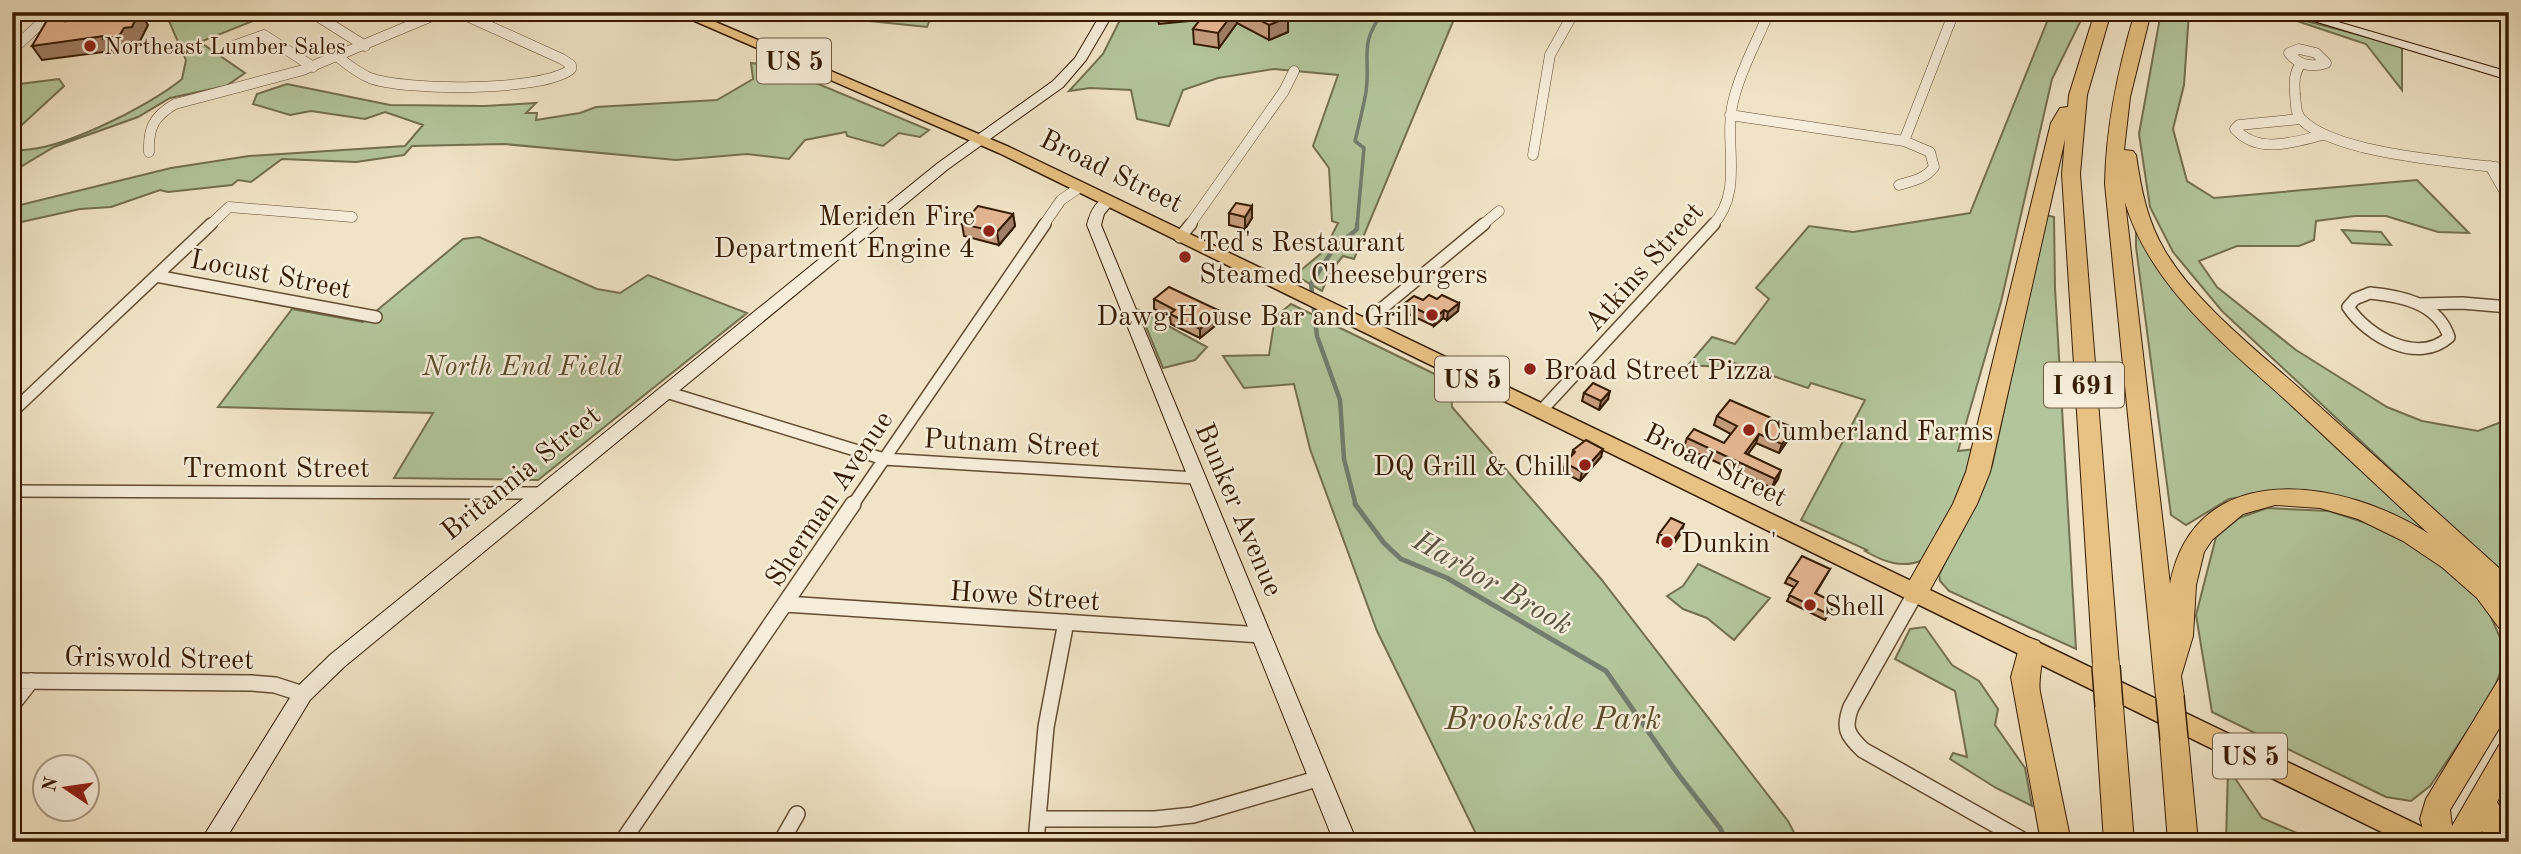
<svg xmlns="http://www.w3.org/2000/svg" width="2521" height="854" font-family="'Old Standard TT',serif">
  <rect width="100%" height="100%" fill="#f1e4c6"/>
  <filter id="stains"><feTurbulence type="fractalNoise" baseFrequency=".00286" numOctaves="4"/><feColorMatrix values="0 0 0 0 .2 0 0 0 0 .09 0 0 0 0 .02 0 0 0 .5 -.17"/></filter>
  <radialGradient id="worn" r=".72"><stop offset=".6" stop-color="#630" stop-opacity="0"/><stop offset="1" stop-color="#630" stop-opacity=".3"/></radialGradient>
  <path fill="#b3c59b" stroke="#74704e" stroke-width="2" d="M165 12H199L201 15 231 21 258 19 200 42 245 73 226 86 170 98 138 117 54 147 12 172V149C51 157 151 105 182 79L186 60Z
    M851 12H933L927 27 860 20Z
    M1124 12H1457L1354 259 1343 256 1330 272 1322 291 1295 275 1324 251 1338 223 1332 221 1329 168 1313 146 1338 75 1274 69 1218 78 1183 90 1169 126 1137 119 1131 90 1090 88 1069 91 1103 54Z
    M2051 12H2085L2052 79 2001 302 1958 451 1976 449 1956 501 1923 560C1902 569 1884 562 1865 551L1867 550 1801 520 1865 400 1811 383 1808 388 1732 362 1722 367 1688 365 1712 337 1735 344 1769 299 1756 288 1809 226 1853 232 1970 213Z
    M2161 12H2189L2184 85 2173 129 2187 181 2214 198 2417 180 2469 233 2438 232 2386 216H2355L2316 221 2314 240 2299 246H2237L2199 261 2217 287 2296 350 2387 407 2422 421 2478 431 2509 419V580L2222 311 2173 252 2150 207 2139 134Z
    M2242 12H2272L2402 46V90L2366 44 2297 21Z
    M751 63 775 66 929 130 920 137 899 133 883 146 847 136 846 132 805 140 789 159 747 154 676 160 504 144 412 146 404 155 356 162 282 159 251 182 238 180 232 185 168 192 160 190 111 207 80 209 12 224V207L171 168 249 156 405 146 423 125 385 112 365 119 311 111 290 115 253 104 257 94 287 84 390 105 485 106 536 103 526 113H537L536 120 580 113 596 107 717 100 753 79Z
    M59 79 64 86 12 134V85Z
    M2046 215 2054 217 2055 288 2076 649 1949 591 1940 581 1939 575 1992 466Z
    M2136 228 2181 297 2445 541 2411 527 2269 493 2229 499 2186 525 2171 515 2136 247Z
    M2342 230 2381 232 2391 245 2352 243Z
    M479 237 597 289 620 293 648 275 747 313 538 480 394 478 433 413 218 407 292 309 363 322 463 239Z
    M1291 304 1451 382 1452 407 1601 579 1788 821 1799 842H1480L1377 631 1310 449 1294 384 1244 388 1223 356 1269 355 1275 317Z
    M1139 310 1207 347 1195 360 1163 368Z
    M2267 508 2329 511 2391 531 2470 586 2487 608 2502 642 2503 664 2492 695 2430 786 2411 801 2386 797 2212 712 2196 615 2216 537 2239 518Z
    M1698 564 1770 598 1734 640 1707 618 1683 609 1667 596 1683 586Z
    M1925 627 1952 665 1979 681 1998 709 1995 725 2025 768 2032 806 1996 788 1950 759 1953 753 1967 757 1955 691 1895 659 1910 629Z
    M2228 768 2262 818 2318 842H2226Z"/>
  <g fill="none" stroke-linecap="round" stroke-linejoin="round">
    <path stroke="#727d6f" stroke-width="3.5" d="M1357 226 1364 148 1355 141C1359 125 1363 108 1366 92 1371 55 1358 46 1383 12"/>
    <path stroke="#727d6f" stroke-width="4.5" d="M1356 506 1344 459 1340 400 1317 336 1311 284 1332 251 1357 229V224"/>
    <path stroke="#727d6f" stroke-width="5" d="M1355 504 1384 543 1401 559 1447 578 1606 671 1678 774 1720 828 1727 842"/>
    <g stroke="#644d32" stroke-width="11">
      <path id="street-far2" d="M311 12 365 46
        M2498 12 2509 14
        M228 48 264 35 313 67
        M2299 49 2316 53 2326 63C2312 68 2298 65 2289 53Z
        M12 50 53 12
        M338 57C348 65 358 73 370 78 404 91 544 92 571 69V65L562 59 458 12
        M2301 63C2294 73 2294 82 2295 94 2296 102 2295 113 2301 119 2335 155 2460 162 2509 169
        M1730 115 1904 141 1930 152 1934 167C1925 179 1913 181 1899 185
        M2300 119 2239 125 2235 129C2259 155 2293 142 2323 135
        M1904 141 1954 12
        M149 152C148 128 154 116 175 104L303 70 442 12
        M1533 155 1550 55 1574 12
        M2490 166 2509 199
        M209 226 229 207 352 217
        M1043 226 1061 200 1080 187
        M1189 226 1284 91 1294 71
        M1481 226 1499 211
        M1712 226C1745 191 1723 144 1733 102 1740 72 1757 41 1769 12"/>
    </g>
    <g stroke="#644d32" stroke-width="14">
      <path id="street-far1" d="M1180 237 1191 224
        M156 276 376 317
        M2370 293C2401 296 2438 303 2449 337 2418 365 2368 337 2348 307L2355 299Z
        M2418 304 2462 303 2509 307
        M1362 325 1484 224
        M666 392 884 459 1196 478
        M12 412 211 224
        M1540 412 1714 224
        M12 491 540 493
        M852 506 1045 224"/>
    </g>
    <g stroke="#644d32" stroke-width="18">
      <path id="street" d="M1915 594 1851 707C1843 728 1847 735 1863 750L2026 842
        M785 604 1262 635
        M12 681 252 683 275 685 303 694
        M12 705 31 681
        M1038 819H1155L1193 815 1320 778
        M622 842 853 504
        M781 842 797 814
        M1036 842 1046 727 1066 622"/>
    </g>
    <g stroke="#351b00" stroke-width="2">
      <path id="secondary" d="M1102 12H1114L1086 60 1063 87 948 169 344 667 310 700 224 842H200L296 688 330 655 938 163 1053 81 1075 58Z
        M2284 12H2304L2509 72V80Z
        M1108 197 1115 201 1104 214 1101 225 1357 842H1334L1087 225C1090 213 1095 200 1108 197Z"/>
    </g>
    <g stroke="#351b00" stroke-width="3">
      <path id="primary" d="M674 12H692L1009 147 2437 834 2440 842H2402L999 153Z"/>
    </g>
    <g stroke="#351b00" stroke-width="2">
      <path id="highway" d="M2095 12H2111L2087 95 2080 174 2119 666 2115 674 2106 677 2097 674 2093 666 2062 174 2065 139 1990 472 1977 504 1924 601 1915 604 1906 601 1902 594 1953 504 1966 472 2051 123 2060 108 2068 107 2069 95Z
        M2135 12H2151L2130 97 2124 150 2133 151 2136 155C2141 189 2147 221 2165 251 2196 303 2254 348 2299 388 2369 451 2439 514 2509 577V632L2500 629 2477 598 2443 568 2403 541 2358 519 2320 508 2275 505 2243 514 2212 540 2204 552 2196 585 2193 636 2181 676 2184 697 2180 705 2170 708 2160 705 2156 697 2105 184C2106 125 2118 69 2135 12ZM2125 202C2150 288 2229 348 2292 406 2338 449 2383 491 2429 534 2345 479 2195 454 2170 584Z
        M2030 638 2039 641C2047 655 2037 676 2040 692L2071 842H2041L2011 677 2021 641Z
        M2509 676V712L2450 810 2452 826 2499 745 2509 742V782L2497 802 2509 823V842H2487L2482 831 2476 842H2427L2420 819 2426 799 2499 679Z
        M2109 694 2119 698 2123 706 2134 842H2104L2095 706 2099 698Z
        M2174 727 2184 731 2188 739 2198 842H2168L2160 739 2164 731Z"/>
    </g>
    <use href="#street-far2" stroke="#f6edda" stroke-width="10"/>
    <use href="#street-far1" stroke="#f6edda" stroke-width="11"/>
    <use href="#street" stroke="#f6edda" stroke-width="15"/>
    <use href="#secondary" fill="#f6edda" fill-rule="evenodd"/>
    <use href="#primary" fill="#e8c283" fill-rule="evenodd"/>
    <use href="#highway" fill="#e8c283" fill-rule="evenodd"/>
    <g stroke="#351b00" stroke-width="30" stroke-linecap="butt">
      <path id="highway-bridge" d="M2106 666 2109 706
        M2170 697 2174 739"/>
    </g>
    <use href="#highway-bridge" stroke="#e8c283" stroke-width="27"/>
  </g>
  <path fill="#c59d7e" stroke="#351b00" stroke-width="2" d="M1156 12H1279L1288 17V32L1269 40 1237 23 1219 48 1194 44 1193 29 1200 20 1159 24Z
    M1229 213 1252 218 1245 229 1229 225Z
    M1013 214 1015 226 999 245 964 236 962 224Z
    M1154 299 1220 311 1221 321 1200 338 1171 324 1170 317 1154 309Z
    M1437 299 1459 303 1458 311 1447 320 1443 318 1434 326 1404 312 1405 303Z
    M1584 393 1608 399 1599 410 1582 401Z
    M1717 416 1794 428 1790 437 1779 453 1756 443 1748 454 1778 479 1772 488 1684 447 1687 438 1724 443 1731 434 1714 425Z
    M1573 450 1601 457 1580 481 1563 472 1565 463 1572 455Z
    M1681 533 1670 549 1657 542 1659 534Z
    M1830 569 1816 593 1832 609 1825 620 1787 601 1794 587 1785 583 1788 577Z"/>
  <path fill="#a07f66" stroke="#351b00" stroke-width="2" d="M76 12H101L76 35 67 21Z
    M139 12H140L148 25 140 41 132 42 128 51 112 53 111 51 42 60 32 46 124 28Z
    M1234 12H1237V23L1219 48 1218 33Z
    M1288 17V32L1269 40V25Z
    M1252 206V218L1245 229V217Z
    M1013 214 1015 226 999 245 997 232Z
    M1459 303 1458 311 1447 320 1448 312Z
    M1444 310 1443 318 1434 326 1435 318Z
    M1220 311 1221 321 1200 338V329Z
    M1610 391 1608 399 1599 410 1601 401Z
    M1794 428 1790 437 1779 453 1782 444Z
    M1759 434 1756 443 1742 462 1745 453Z
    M1603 449 1601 457 1580 481 1582 472Z
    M1781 470 1778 479 1772 488 1775 479Z
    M1684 524 1681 533 1670 549 1673 541Z"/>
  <path fill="#e5b692" stroke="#351b00" stroke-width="2" d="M55 12H76L67 21 131 12H139L132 27 124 28 119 36 103 39 104 36 32 46 49 17Z
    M1206 12H1234L1218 33 1193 29Z
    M1244 12H1279L1288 17 1269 25Z
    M1236 203 1252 206 1245 217 1229 213Z
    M978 206 1013 214 997 232 962 224Z
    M1169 287 1220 311 1200 329 1170 314 1175 310 1154 299Z
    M1429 295 1437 299 1442 295 1459 303 1448 312 1444 310 1435 318 1405 303 1414 296 1423 300Z
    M1593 383 1610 391 1601 401 1584 393Z
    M1730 400 1794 428 1782 444 1759 434 1745 453 1781 470 1775 479 1687 438 1694 429 1724 443 1737 426 1717 416Z
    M1586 440 1603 449 1582 472 1565 463 1575 452 1573 450Z
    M1671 518 1684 524 1673 541 1659 534Z
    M1802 556 1830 569 1815 593 1835 603 1828 614 1789 595 1798 582 1788 577Z"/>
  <g fill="#8f2418" stroke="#f6edda" stroke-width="2.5">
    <circle cx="90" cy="46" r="7"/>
    <circle cx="989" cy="231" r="7"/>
    <circle cx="1185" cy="257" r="7"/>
    <circle cx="1432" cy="315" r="7"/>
    <circle cx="1530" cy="369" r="7"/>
    <circle cx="1749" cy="430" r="7"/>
    <circle cx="1585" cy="465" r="7"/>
    <circle cx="1667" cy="542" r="7"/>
    <circle cx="1810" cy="605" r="7"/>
  </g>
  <g text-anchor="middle" stroke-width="5" stroke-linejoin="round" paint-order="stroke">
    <g font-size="23" fill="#351b00" stroke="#f6edda" text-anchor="start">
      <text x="104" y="54">Northeast Lumber Sales</text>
    </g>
    <g fill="#f6edda" stroke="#6f5a41" stroke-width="2">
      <rect x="757" y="38.5" width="74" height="45" rx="5"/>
      <rect x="1435" y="356.5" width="74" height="45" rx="5"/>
      <rect x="2044" y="362.5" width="80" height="45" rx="5"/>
      <rect x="2213" y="733.5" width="74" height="45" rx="5"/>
    </g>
    <g font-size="26" font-weight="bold" fill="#351b00">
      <text x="794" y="70">US 5</text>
      <text x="1472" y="388">US 5</text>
      <text x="2084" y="394">I 691</text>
      <text x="2250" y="765">US 5</text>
    </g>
    <g font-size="28" fill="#351b00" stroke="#f6edda">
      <text transform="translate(1112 170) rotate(26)" y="10">Broad Street</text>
      <text transform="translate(1643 266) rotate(-48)" y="10">Atkins Street</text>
      <text transform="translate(271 273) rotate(11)" y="10">Locust Street</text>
      <text transform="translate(1012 442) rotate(3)" y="10">Putnam Street</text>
      <text transform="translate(1716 464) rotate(26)" y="10">Broad Street</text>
      <text x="276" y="477">Tremont Street</text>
      <text transform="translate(520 472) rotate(-39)" y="10">Britannia Street</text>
      <text transform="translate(828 498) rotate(-56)" y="10">Sherman Avenue</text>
      <text transform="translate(1240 509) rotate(67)" y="10">Bunker Avenue</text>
      <text transform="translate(1025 595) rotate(4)" y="10">Howe Street</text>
      <text transform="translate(159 657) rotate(1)" y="10">Griswold Street</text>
    </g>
    <g font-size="28" fill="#351b00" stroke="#f6edda" text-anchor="start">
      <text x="975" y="225" text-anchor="end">Meriden Fire<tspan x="975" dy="32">Department Engine 4</tspan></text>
      <text x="1199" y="251">Ted's Restaurant<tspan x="1199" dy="32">Steamed Cheeseburgers</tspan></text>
      <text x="1418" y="325" text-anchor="end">Dawg House Bar and Grill</text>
      <text x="1544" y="379">Broad Street Pizza</text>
      <text x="1763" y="440">Cumberland Farms</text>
      <text x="1571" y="475" text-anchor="end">DQ Grill &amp; Chill</text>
      <text x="1681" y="552">Dunkin'</text>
      <text x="1824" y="615">Shell</text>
    </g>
    <g font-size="28" font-style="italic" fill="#5b4e2e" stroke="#f6edda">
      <text x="522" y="375">North End Field</text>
    </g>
    <g font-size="30" font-style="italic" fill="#595441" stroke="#f6edda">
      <text transform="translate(1493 582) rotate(30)" y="10">Harbor Brook</text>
    </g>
    <g font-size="33" font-style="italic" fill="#5b4e2e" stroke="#f6edda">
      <text x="1553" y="729">Brookside Park</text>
    </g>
  </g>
  <rect width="2521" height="854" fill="none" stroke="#f1e4c6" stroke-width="42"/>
  <rect x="14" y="14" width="2493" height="826" fill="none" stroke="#351b00" stroke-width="3.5"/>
  <rect x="21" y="21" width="2479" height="812" fill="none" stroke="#351b00" stroke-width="2"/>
  <g transform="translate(66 788) rotate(283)"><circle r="33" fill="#f6edda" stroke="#a99983" stroke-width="2"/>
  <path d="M0-5L12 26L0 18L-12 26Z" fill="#8f2418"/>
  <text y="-10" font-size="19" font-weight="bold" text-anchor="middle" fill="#351b00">N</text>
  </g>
  <rect width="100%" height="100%" filter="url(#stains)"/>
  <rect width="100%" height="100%" fill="url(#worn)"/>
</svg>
